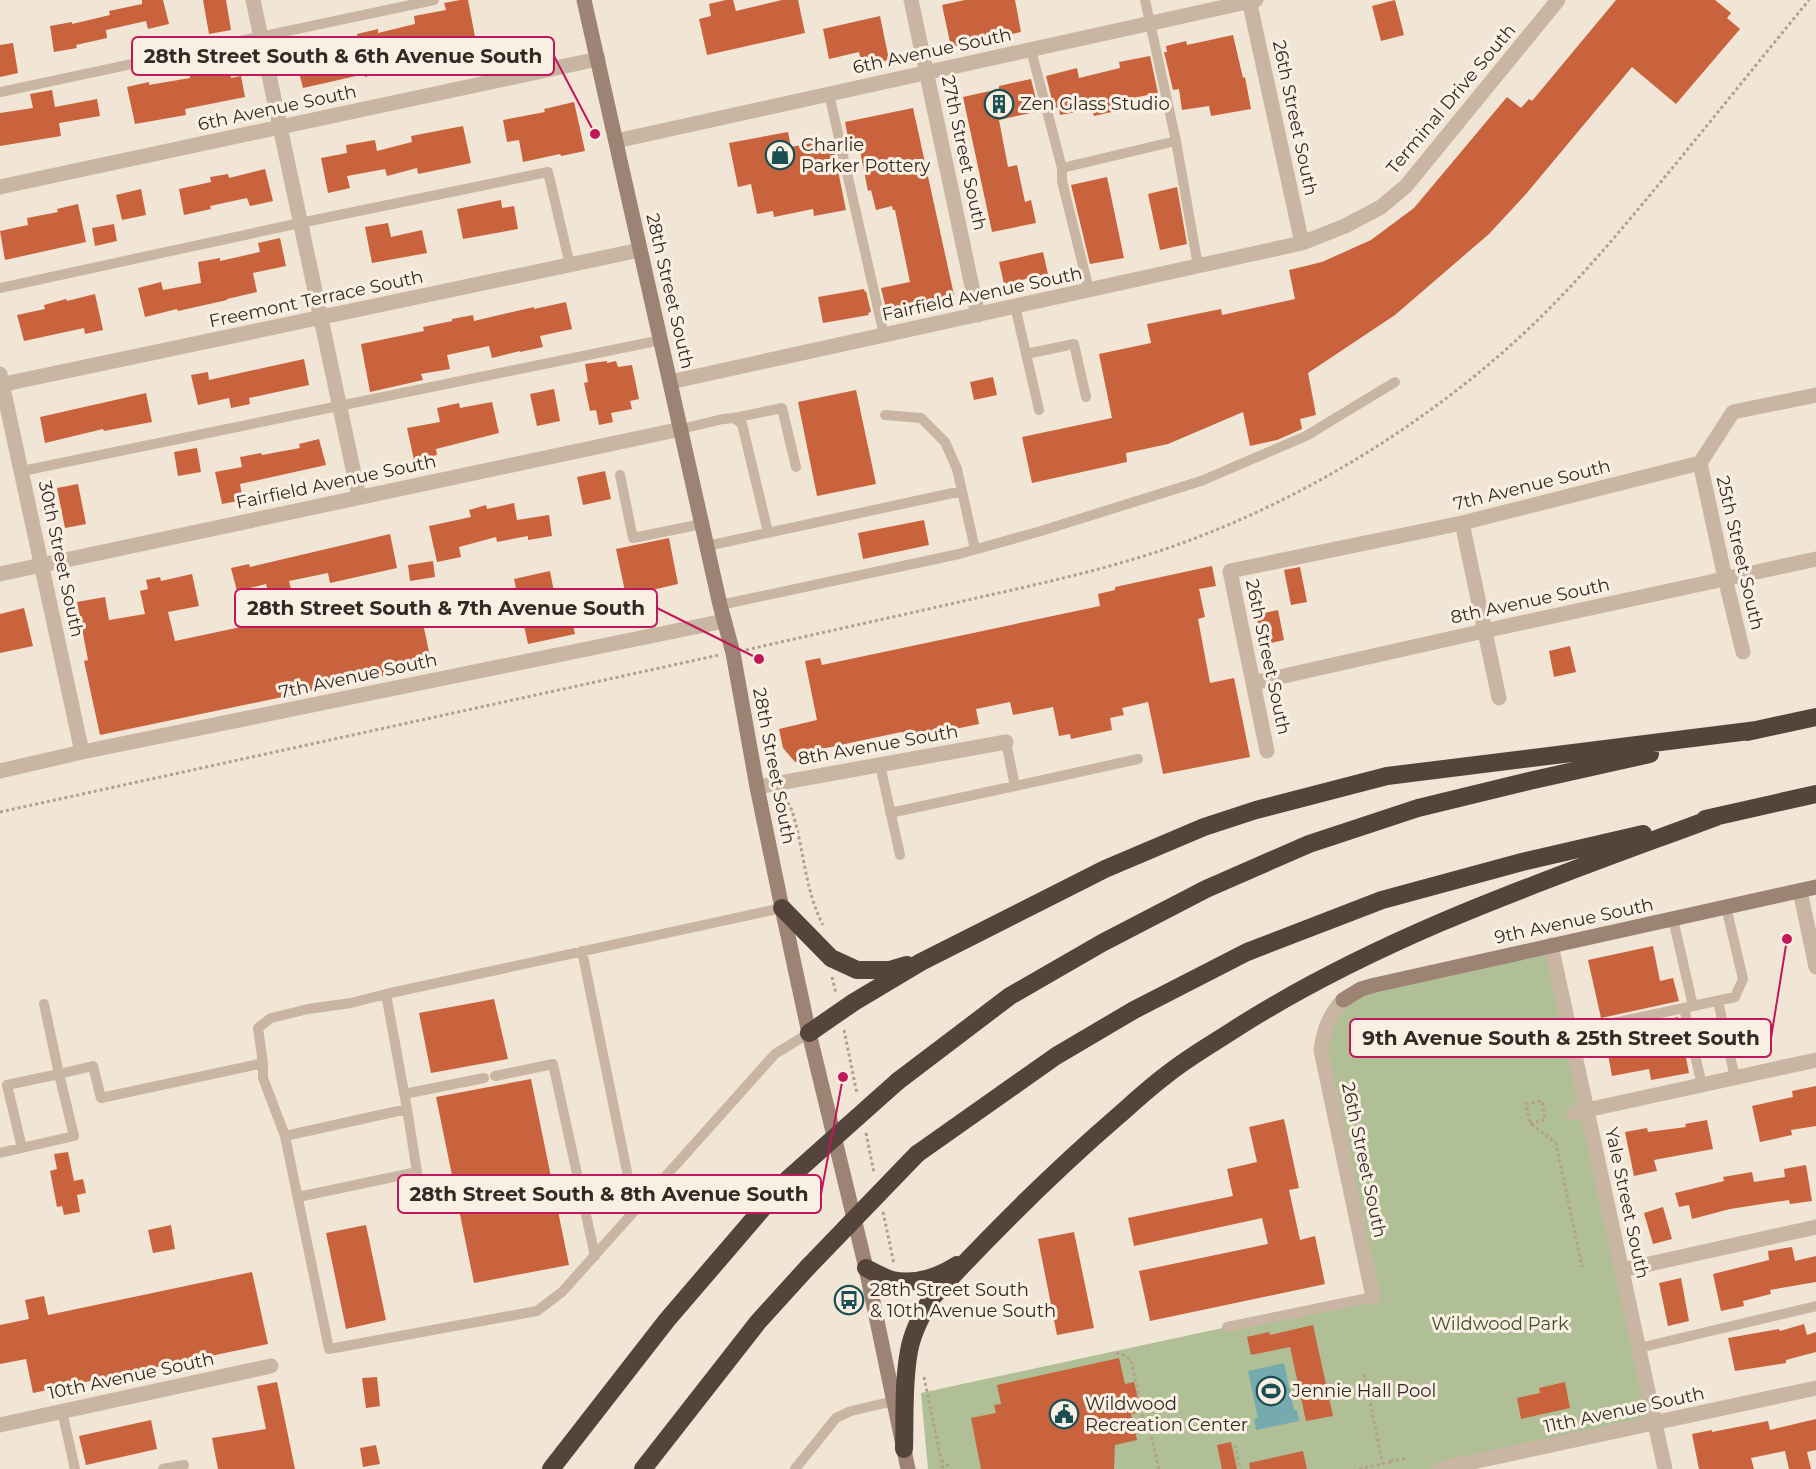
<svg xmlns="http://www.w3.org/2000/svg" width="1816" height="1469" font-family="Montserrat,sans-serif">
  <rect width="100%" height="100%" fill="#f1e5d6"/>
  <path fill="#b0bf96" d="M1551 945 1655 1423 1440 1469H928L921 1393 1227 1327 1373 1297 1323 1058 1343 1000Z"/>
  <path fill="#75aaae" d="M1284 1363 1294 1410H1297L1299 1421 1256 1430 1254 1419 1258 1418 1248 1371Z"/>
  <path fill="#c8633d" d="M142 0H163L169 24 148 29 146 21 106 30 107 38 76 45 77 48 54 52 50 26 72 22V24L110 15 109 11 142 4Z
    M203 0H226L231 30 209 34Z
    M460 0H468L477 47 453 51 451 40 413 48 416 58 385 65 386 72 365 77V74L303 88 293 50 318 43 321 55 359 47 357 34 378 29V33L415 24 414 16 446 10 444 3Z
    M726 0H733L736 11 782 0H798L805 33 707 55 699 19 711 16 709 4Z
    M965 0H1015L1021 32 951 47 942 5Z
    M1395 0 1404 35 1381 41 1372 6Z
    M1616 0H1715L1731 13 1727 18 1740 29 1676 104 1632 67 1526 194 1489 234 1395 315 1308 373 1316 415 1300 419 1302 429 1277 440 1250 446 1243 412 1168 444 1126 453 1127 462 1032 483 1022 437 1112 418 1099 354 1151 343 1147 324 1221 309 1222 315 1295 299 1289 270 1322 262 1371 240 1414 208 1507 97 1521 108 1529 99 1532 101Z
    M880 16 889 60 862 66 859 52 829 59 823 29Z
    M1233 35 1243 78 1245 77 1251 109 1211 116 1209 106 1182 110 1179 89 1173 90 1164 52H1167L1166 46 1186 41 1187 45Z
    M13 43 18 73 0 77V45Z
    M1150 56 1158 93 1123 100 1125 109 1094 116 1092 109 1060 115 1059 107 1054 108 1046 76 1077 68 1079 78 1120 68 1119 62Z
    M210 66V71L229 67 231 78 241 76 245 97 185 109 186 115 135 124 127 87 149 82V85L190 78 189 70Z
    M1031 79 1039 111 999 120 1008 167 1017 165 1025 202 1031 200 1036 223 992 232 963 97 999 89V86Z
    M52 90 55 107 97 99 100 116 59 123 61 136 0 146V113L33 108 30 94Z
    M574 102 585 151 561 156 560 154 523 162 519 140 507 142 503 120 545 112 544 109Z
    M913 108 954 295 886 309 881 288 910 282 895 210H893L892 206 876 210 871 190 868 191 860 151 851 153 845 122Z
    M463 126 471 163 418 174 417 168 387 176 385 169 347 176 350 188 328 193 321 158 347 153 346 145 375 140 377 151 412 142 411 136Z
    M788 132 791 147 823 141 825 153 834 151 846 210 814 216 813 209 774 217 773 211 757 214 751 184 738 187 729 143Z
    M265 169 273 201 250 206 247 198 210 206 211 209 184 215 179 189 211 182 210 177 228 174 229 178Z
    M1107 177 1124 258 1090 264 1071 185Z
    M1177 187 1187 244 1160 250 1148 194Z
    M141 189 146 215 122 220 116 195Z
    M501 200 502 208 514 206 518 229 463 239 457 209Z
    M78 204 86 242 5 260 0 231 28 225 27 218 58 212 57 209Z
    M388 223 391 237 422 230 427 253 372 263 365 227Z
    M114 224 117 241 95 246 92 228Z
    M280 238 286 266 253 273 257 292 227 299V300L178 311 177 309 145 317 138 288 161 282 163 290 201 283 198 262 220 258V261L260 252 258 243Z
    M1043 252 1048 274 1004 284 999 262Z
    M864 289 865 292 866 291 871 312 868 313 869 315 823 323 818 297Z
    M95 294 103 330 85 334 84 328 24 341 17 315 45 309 44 305 66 299 67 301Z
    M566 302 572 329 540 336 543 347 520 352V351L492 358 489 346 447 355 450 369 421 374 423 380 370 392 361 344 424 331 423 327 452 321V319L473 315 474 321 534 307V309Z
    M304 359 309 385 249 398 250 404 231 408 229 398 198 405 191 375 208 372 209 380Z
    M607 361V363L616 361 618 367 632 365 639 399 630 401 632 409 611 413 613 422 599 425 596 410 590 411 584 383 588 382 585 364Z
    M993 377 997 395 974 400 970 382Z
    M554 389 560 421 537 426 530 394Z
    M856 390 876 484 817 496 798 402Z
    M146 393 152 422 104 431 103 429 45 443 40 417Z
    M492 402 499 433 436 449 437 455 414 460 407 428 440 422 437 408 459 403 460 408Z
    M319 439 326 465 240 484 243 500 222 504 215 472 242 467 240 457 261 453 262 455 300 448 299 444Z
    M197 448 201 472 178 476 174 452Z
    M605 471 611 499 583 505 577 477Z
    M78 484 86 524 65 528 57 488Z
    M514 503 517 520 549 515 552 536 528 540V536L497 542 496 537 459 547 461 557 437 562 429 526 471 517 469 510 486 505 487 509Z
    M924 520 929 545 863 559 858 533Z
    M390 534 397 568 330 583 328 573 289 581 292 593 270 599 266 584 237 591 231 568 249 564 250 567Z
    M669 538 678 584 626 596 616 549Z
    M433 561 435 577 410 581 408 565Z
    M1212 566 1216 586 1199 589 1205 617 1198 619 1210 683 1234 678 1250 757 1163 774 1148 702 1122 708 1124 715 1110 718 1112 730 1071 739 1070 734 1059 736 1053 707 1013 715 1010 702 976 709 979 724 907 739 906 733 901 732 817 750 818 758 795 762 783 748 779 729 817 720 805 661 820 658 822 665 1100 606 1098 594 1115 590V587Z
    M1300 567 1307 602 1291 605 1284 570Z
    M550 571 560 624 572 621 575 634 528 644 514 579Z
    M192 574 199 606 168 612 175 641 416 590 432 666 100 735 84 661 88 660 77 602 105 597 109 620 145 614 140 591 148 589 146 580 160 577 161 581Z
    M24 608 33 646 0 653V614Z
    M1278 610 1284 640 1262 645 1256 615Z
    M1570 646 1576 672 1554 677 1549 651Z
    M1653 946 1660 981 1673 978 1679 1001 1601 1018 1588 960Z
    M494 999 508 1059 431 1073 419 1013Z
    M1678 1017 1689 1073 1651 1080 1649 1069 1612 1076 1604 1033Z
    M531 1079 569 1265 474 1283 436 1097Z
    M1816 1086V1126L1791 1130 1792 1135 1760 1142 1752 1106 1793 1097 1792 1091Z
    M1284 1119 1299 1188 1289 1190 1300 1240 1315 1236 1325 1284 1150 1321 1139 1271 1268 1244 1262 1218 1134 1246 1128 1218 1233 1196 1227 1169 1257 1162 1249 1127Z
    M1707 1120 1713 1149 1654 1160 1657 1171 1634 1176 1625 1132 1647 1128 1648 1132 1686 1127 1685 1124Z
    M68 1152 74 1181 83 1179 86 1193 77 1195 80 1212 64 1215 62 1206 57 1207 50 1171 57 1169 54 1154Z
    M1806 1165 1812 1201 1790 1204 1789 1200 1730 1209 1692 1219 1689 1205 1679 1207 1675 1193 1724 1181 1723 1177 1752 1172 1754 1182 1785 1177 1784 1169Z
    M1663 1207 1672 1239 1653 1244 1644 1213Z
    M171 1225 175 1249 153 1253 148 1230Z
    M366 1225 386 1320 346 1329 326 1233Z
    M1074 1232 1094 1328 1057 1335 1038 1239Z
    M1792 1247 1795 1261 1816 1256V1282L1770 1290 1771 1294 1743 1301 1744 1306 1721 1311 1713 1274 1769 1260 1768 1251Z
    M252 1272 268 1344 33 1393 26 1359 0 1364V1325L29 1319 25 1300 44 1296 48 1315Z
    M1681 1278 1689 1321 1668 1326 1659 1283Z
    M1804 1324 1807 1335 1816 1332V1352L1786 1360V1363L1735 1371 1728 1338 1779 1329 1780 1331Z
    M1313 1325 1333 1416 1306 1421 1290 1347 1251 1355 1247 1337 1269 1332 1270 1335Z
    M1119 1358 1125 1384 1134 1382 1141 1412 1131 1414 1137 1440 1115 1445 1114 1469H981L971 1418 996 1413 994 1405 1001 1404 997 1385Z
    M377 1377 380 1406 366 1408 362 1378Z
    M277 1382 295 1469H218L212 1438 266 1429 257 1386Z
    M1565 1382 1570 1408 1521 1419 1517 1398 1540 1393 1539 1388Z
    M1816 1419V1450L1807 1452 1811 1469H1789L1785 1451 1751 1458 1754 1469H1699L1692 1434 1712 1430V1432L1768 1421 1770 1430Z
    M151 1420 157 1449 86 1465 79 1436Z
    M1231 1442 1237 1469H1222L1217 1445Z
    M376 1445 380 1464 363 1467 360 1448Z
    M1303 1451 1307 1469H1250L1249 1463Z"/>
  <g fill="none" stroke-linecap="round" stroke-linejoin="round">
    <path stroke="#b49f8c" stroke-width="3" stroke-dasharray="3 3" stroke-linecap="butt" d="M746 650C824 632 903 615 981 597 1052 581 1125 565 1193 539 1312 494 1429 421 1522 335 1578 283 1626 224 1674 166 1719 111 1764 55 1809 0
      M785 797C787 803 792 808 793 814 804 850 805 891 823 925
      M0 812 719 655
      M832 977 836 994
      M844 1030 857 1094
      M1530 1123 1545 1120 1542 1101 1526 1104 1530 1123 1556 1143 1582 1267
      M866 1133 874 1173
      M883 1212 894 1264
      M1116 1353 1124 1355 1131 1360 1146 1432
      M1364 1374 1383 1464
      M924 1377 943 1469
      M1138 1433 1150 1431 1159 1469
      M1235 1445 1240 1469
      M942 1460 951 1469
      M1390 1461 1408 1458
      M1359 1469 1391 1462"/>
    <path stroke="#c8b5a2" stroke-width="10" d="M1145 0 1176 141 1198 266
      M1031 50 1062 168V181L1089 290
      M0 92 434 0
      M829 94 884 335
      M1062 168 1176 141
      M0 288 300 223 548 172 570 265
      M1015 306 1039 410
      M1026 354 1074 344 1086 397
      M885 415 921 418 945 442 957 469 975 549
      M734 418 782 408 796 467
      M681 429 723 419 734 418 742 424 768 532
      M22 471 661 340
      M620 475 633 538 702 524
      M707 546 962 491
      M720 605 959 554 1041 531 1201 481 1306 436 1395 382
      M880 765 900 855
      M1015 786 1138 759
      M890 813 1015 786 1006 742
      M782 908 386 994 407 1109 285 1136 329 1349 537 1311 562 1292 775 1054 809 1033
      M1673 919 1693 1006 1735 997 1743 979 1726 907
      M582 951 635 1211
      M1718 1001 1735 1078
      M44 1004 59 1074 93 1066 101 1098 263 1063
      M1690 1007 1684 1008 1702 1085
      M1570 1032 1684 1008
      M495 1076 553 1064 595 1256
      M404 1094 484 1078
      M285 1136 263 1078V1063L258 1028 271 1018 308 1009 351 1003 386 994
      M0 1153 74 1136 59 1074 7 1085 22 1148
      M298 1197 417 1172 407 1109
      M1227 1327 1373 1297
      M1639 1348 1816 1306
      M62 1411 75 1469
      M163 1469 184 1465
      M795 1469 836 1418 851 1411 894 1401"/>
    <path stroke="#c8b5a2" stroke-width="15" d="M253 0 359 497
      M911 0 978 315
      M1249 0 1302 243
      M616 141 1256 0
      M0 187 598 59
      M0 374 82 752
      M670 382 1302 243 1345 226 1381 207 1406 186 1558 0
      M0 385 640 250
      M1700 463 1725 578 1743 652
      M1462 523 1499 698
      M0 574 681 429
      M1253 683 1484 631 1816 559
      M1267 751 1230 571 1462 523 1700 463 1733 412 1816 395
      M0 771 82 752 724 621
      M757 787 1006 742
      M1800 891 1816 967
      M1551 945 1665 1469
      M1343 1000C1329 1015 1324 1030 1321 1050L1373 1297
      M1573 1113 1816 1060
      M1622 1270 1816 1227
      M0 1425 271 1366
      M1440 1469 1816 1388"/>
    <path stroke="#9c8374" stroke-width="15" d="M584 0 720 605 733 653 757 787 782 908 809 1033 866 1268 908 1469
      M1343 1000 1361 989 1375 985 1816 887"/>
    <path stroke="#54443b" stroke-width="18" d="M1747 732 1816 717
      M1705 819 1816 794
      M782 908 831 958 857 970H890L907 965
      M809 1033 854 1002 921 962 1105 869 1204 827 1256 810 1387 776 1757 730
      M898 1081 1010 996 1102 943 1206 889 1309 844 1418 808 1529 781 1650 754
      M917 1154 1056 1056 1134 1010 1247 952 1382 900 1522 862 1643 834
      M866 1268C874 1272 883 1277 892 1280 915 1285 938 1277 957 1265
      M904 1449C905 1417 903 1383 909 1351 912 1333 921 1316 930 1300 990 1235 1052 1173 1118 1116 1134 1102 1149 1088 1165 1076 1187 1058 1212 1044 1235 1029 1384 934 1552 878 1716 817
      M551 1469 667 1320 788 1179
      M643 1469 758 1322 808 1267"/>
    <path stroke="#54443b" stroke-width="18" d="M788 1179 898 1081
      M808 1267 917 1154"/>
  </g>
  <defs>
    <g id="building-ring" transform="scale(1.5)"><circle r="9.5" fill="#f9efe2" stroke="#1a4f54" stroke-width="1.5"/><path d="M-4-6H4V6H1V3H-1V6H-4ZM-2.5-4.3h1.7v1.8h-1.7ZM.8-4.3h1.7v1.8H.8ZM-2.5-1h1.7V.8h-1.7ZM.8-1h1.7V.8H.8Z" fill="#1a4f54"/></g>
    <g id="shop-ring" transform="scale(1.5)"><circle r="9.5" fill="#f9efe2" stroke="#1a4f54" stroke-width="1.5"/><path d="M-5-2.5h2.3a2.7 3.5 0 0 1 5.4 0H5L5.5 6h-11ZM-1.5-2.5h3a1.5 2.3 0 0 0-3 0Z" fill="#1a4f54"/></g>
    <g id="bus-ring" transform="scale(1.5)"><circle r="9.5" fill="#f9efe2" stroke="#1a4f54" stroke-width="1.5"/><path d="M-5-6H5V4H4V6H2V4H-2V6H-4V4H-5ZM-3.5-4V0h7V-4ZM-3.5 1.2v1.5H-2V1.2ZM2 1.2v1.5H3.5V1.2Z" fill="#1a4f54"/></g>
    <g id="stadium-ring" transform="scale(1.5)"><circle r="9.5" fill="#f9efe2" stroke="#1a4f54" stroke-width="1.5"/><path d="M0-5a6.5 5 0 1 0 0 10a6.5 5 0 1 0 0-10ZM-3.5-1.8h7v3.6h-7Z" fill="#1a4f54"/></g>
    <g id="civic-ring" transform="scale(1.5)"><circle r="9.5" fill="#f9efe2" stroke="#1a4f54" stroke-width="1.5"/><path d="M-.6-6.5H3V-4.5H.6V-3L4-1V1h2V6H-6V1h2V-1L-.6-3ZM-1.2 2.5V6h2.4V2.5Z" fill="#1a4f54"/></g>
  </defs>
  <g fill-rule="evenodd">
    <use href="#building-ring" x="999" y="104"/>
    <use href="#shop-ring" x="780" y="155"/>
    <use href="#bus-ring" x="849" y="1300"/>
    <use href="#stadium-ring" x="1271" y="1391"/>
    <use href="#civic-ring" x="1064" y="1414"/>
  </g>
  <g text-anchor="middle" stroke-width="6" stroke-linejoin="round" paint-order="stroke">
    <g font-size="18" fill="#332925" stroke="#f9efe2">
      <text transform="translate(932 51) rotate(-12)" y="6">6th Avenue South</text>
      <text transform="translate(1451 99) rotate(-50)" y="6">Terminal Drive South</text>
      <text transform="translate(277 108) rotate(-12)" y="6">6th Avenue South</text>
      <text transform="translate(1295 118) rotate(78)" y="6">26th Street South</text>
      <text transform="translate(964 153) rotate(78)" y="6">27th Street South</text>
      <text transform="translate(670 291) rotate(77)" y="6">28th Street South</text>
      <text transform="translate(982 294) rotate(-12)" y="6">Fairfield Avenue South</text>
      <text transform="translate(316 299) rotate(-12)" y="6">Freemont Terrace South</text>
      <text transform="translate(336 482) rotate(-12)" y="6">Fairfield Avenue South</text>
      <text transform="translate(1532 485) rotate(-14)" y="6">7th Avenue South</text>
      <text transform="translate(1740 553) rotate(77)" y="6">25th Street South</text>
      <text transform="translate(61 559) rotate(78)" y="6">30th Street South</text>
      <text transform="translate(1530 601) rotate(-12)" y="6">8th Avenue South</text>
      <text transform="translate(1268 657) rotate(78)" y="6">26th Street South</text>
      <text transform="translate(358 676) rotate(-12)" y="6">7th Avenue South</text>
      <text transform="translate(878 745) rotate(-10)" y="6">8th Avenue South</text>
      <text transform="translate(774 766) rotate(79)" y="6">28th Street South</text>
      <text transform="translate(1574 921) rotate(-12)" y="6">9th Avenue South</text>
      <text transform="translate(1364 1160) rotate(78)" y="6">26th Street South</text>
      <text transform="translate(1627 1203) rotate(78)" y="6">Yale Street South</text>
      <text transform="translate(131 1376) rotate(-12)" y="6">10th Avenue South</text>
      <text transform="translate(1624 1410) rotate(-12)" y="6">11th Avenue South</text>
    </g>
    <g font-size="18" fill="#332925" stroke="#f9efe2" text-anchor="start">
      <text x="1020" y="110">Zen Glass Studio</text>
      <text x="801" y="151">Charlie<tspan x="801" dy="21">Parker Pottery</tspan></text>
      <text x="870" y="1296">28th Street South<tspan x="870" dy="21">&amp; 10th Avenue South</tspan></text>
      <text x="1292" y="1397">Jennie Hall Pool</text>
      <text x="1085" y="1410">Wildwood<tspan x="1085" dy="21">Recreation Center</tspan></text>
    </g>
    <g font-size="18" fill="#415128" stroke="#f9efe2">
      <text x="1500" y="1330">Wildwood Park</text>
    </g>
  </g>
  <path fill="none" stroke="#c2185b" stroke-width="2" d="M595 134L554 56M759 659L657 608M1787 939L1771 1038M843 1077L821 1194"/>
  <g fill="#c2185b" stroke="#f9efe2" stroke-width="2">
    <circle cx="595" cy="134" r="6"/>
    <circle cx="759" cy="659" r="6"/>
    <circle cx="1787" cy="939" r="6"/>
    <circle cx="843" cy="1077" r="6"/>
  </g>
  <g fill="#f9efe2" stroke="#c2185b" stroke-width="2">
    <rect x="132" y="37" width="422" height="38" rx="6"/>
    <rect x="235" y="589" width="422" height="38" rx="6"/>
    <rect x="1350" y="1019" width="421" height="38" rx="6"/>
    <rect x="398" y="1175" width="423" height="38" rx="6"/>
  </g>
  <g font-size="20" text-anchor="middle" font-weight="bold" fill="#332925">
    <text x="343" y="63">28th Street South &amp; 6th Avenue South</text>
    <text x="446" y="615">28th Street South &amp; 7th Avenue South</text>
    <text x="1561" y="1045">9th Avenue South &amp; 25th Street South</text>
    <text x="609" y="1201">28th Street South &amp; 8th Avenue South</text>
  </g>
</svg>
